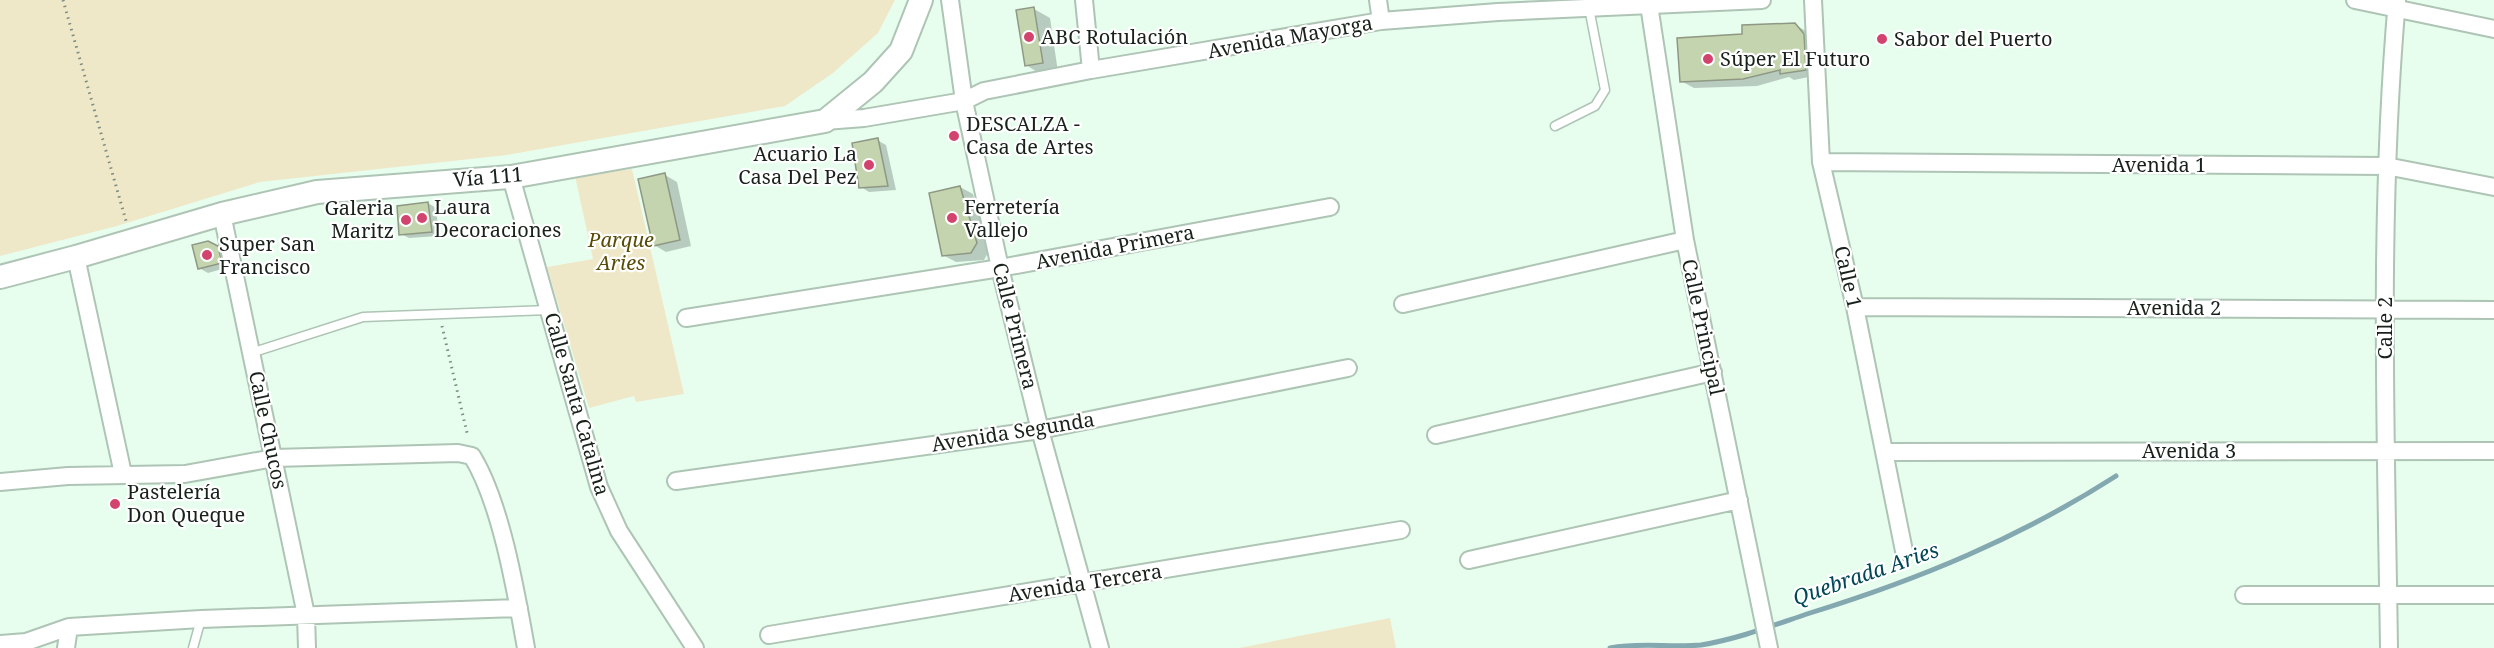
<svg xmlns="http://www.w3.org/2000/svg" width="2494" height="648" font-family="'Noto Serif',serif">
  <rect width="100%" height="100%" fill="#e7feef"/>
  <path fill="#efe8c8" d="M0 0H895L878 33 833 73 785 106 507 155 260 182 117 226 0 256Z
    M632 169 684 394 636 402 634 396 589 408 547 267 593 259 575 176Z
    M1390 618 1396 648H1239Z"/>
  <path fill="#0003" d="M1034 9 1050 18 1058 72 1042 75 1026 65Z
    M1795 25 1808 32 1818 75 1794 80 1789 77 1757 86 1694 88 1681 81 1744 35Z
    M877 140 886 145 896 190 869 192 861 187Z
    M665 175 677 182 691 246 666 252 654 245Z
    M960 187 973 194 989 251 984 260 956 262 943 255Z
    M428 203 436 208 439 236 409 238 401 234Z
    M208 242 226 253 229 267 208 273 199 268Z"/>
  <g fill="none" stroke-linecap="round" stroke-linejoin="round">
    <path stroke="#84a8b0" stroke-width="5" d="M1610 648C1641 642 1670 648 1701 645 1738 639 1774 625 1810 613 1920 579 2019 538 2116 476"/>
  </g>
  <path fill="#c4d4af" stroke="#8f9884" stroke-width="1.5" d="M1034 7 1043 63 1025 66 1016 10Z
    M1795 23 1804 34 1806 70 1780 74V70L1743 79 1680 82 1677 38 1742 34V25Z
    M878 138 888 186 859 188 852 143Z
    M665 173 680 240 653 246 638 179Z
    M960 186 977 243 971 253 942 256 929 193Z
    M428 202 432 232 399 235 397 206Z
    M208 241 218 246 222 263 198 269 192 245Z"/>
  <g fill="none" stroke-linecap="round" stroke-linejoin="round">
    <g stroke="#aec4b5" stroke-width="11">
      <path id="lane" d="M1555 126 1595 106 1605 90 1589 8
        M251 353 363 317 549 310
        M193 648 201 619"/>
    </g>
    <g stroke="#aec4b5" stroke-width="20">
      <path id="street" d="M950 0 964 101 1000 268 1040 430 1100 648
        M1084 0 1091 70
        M1378 0 1381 21
        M1813 0 1821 162 1855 307 1904 551
        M2355 0 2494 29
        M1649 5 1685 240 1769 648
        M825 121 864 118 964 101 984 91 1091 70 1381 21 1498 12 1762 0
        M1821 162 2386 166 2494 187
        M511 177 599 487 619 531 695 648
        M222 214 306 615 307 648
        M76 257 123 474
        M1403 304 1685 240
        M1855 307 2494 310
        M686 318 1000 268 1330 207
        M1436 435 1713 372
        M1885 452 2494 451
        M676 481 1040 430 1348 368
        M0 482 68 476 185 474 274 458 458 453 472 456C501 503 516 592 526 648
        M1469 560 1739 500
        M2244 595H2494
        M769 635 1401 530
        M0 644 26 642 69 627 201 619 519 608
        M66 648 69 627
        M2389 648C2386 432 2378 216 2397 0"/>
    </g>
    <g stroke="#aec4b5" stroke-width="26">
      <path id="secondary" d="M0 277 76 257 222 214 317 192 511 177 825 121 873 82 901 51 921 0"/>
    </g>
    <path stroke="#7d8c82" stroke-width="3" stroke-dasharray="1.5 4.5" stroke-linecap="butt" d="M63 0 126 221
      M442 326 468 437"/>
    <use href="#lane" stroke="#fff" stroke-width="8"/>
    <use href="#street" stroke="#fff" stroke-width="16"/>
    <use href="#secondary" stroke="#fff" stroke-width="22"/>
  </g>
  <g fill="#d2446d" stroke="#fff" stroke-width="2">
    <circle cx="1029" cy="37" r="6"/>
    <circle cx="1882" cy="39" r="6"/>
    <circle cx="1708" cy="59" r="6"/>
    <circle cx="954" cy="136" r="6"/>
    <circle cx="869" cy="165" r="6"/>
    <circle cx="422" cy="218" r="6"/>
    <circle cx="952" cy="218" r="6"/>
    <circle cx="406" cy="220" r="6"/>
    <circle cx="207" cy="255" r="6"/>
    <circle cx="115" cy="504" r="6"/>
  </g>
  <g text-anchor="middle" stroke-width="4.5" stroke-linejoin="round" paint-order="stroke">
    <g font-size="20" fill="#18211b" stroke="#fff" text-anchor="start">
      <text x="1041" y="44">ABC Rotulación</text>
      <text x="1894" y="46">Sabor del Puerto</text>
      <text x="1720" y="66">Súper El Futuro</text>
      <text x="966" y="131">DESCALZA -<tspan x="966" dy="23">Casa de Artes</tspan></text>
      <text x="857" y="161" text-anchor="end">Acuario La<tspan x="857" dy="23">Casa Del Pez</tspan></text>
      <text x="434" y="214">Laura<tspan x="434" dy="23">Decoraciones</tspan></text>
      <text x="964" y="214">Ferretería<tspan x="964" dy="23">Vallejo</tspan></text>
      <text x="394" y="215" text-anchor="end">Galeria<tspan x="394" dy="23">Maritz</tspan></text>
      <text x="219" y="251">Super San<tspan x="219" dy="23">Francisco</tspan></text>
      <text x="127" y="499">Pastelería<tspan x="127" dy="23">Don Queque</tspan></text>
    </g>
    <g font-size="20" fill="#18211b" stroke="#fff">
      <text transform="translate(1290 37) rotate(-10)" y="7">Avenida Mayorga</text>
      <text x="2159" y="172">Avenida 1</text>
      <text transform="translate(488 177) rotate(-5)" y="7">Vía 111</text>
      <text transform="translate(1115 247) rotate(-11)" y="7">Avenida Primera</text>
      <text transform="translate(1848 277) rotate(77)" y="7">Calle 1</text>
      <text x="2174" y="315">Avenida 2</text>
      <text transform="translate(1015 326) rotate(76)" y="7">Calle Primera</text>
      <text transform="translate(1703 327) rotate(78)" y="7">Calle Principal</text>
      <text transform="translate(2385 328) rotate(-90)" y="7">Calle 2</text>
      <text transform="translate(577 404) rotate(74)" y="7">Calle Santa Catalina</text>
      <text transform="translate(268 430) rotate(78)" y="7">Calle Chucos</text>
      <text transform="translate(1013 432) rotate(-9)" y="7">Avenida Segunda</text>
      <text x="2189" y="458">Avenida 3</text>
      <text transform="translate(1085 583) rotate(-9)" y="7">Avenida Tercera</text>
    </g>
    <g font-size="20" font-style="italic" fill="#584b05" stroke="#fff">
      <text x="621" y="247">Parque<tspan x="621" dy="23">Aries</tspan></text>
    </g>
    <g font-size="21" font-style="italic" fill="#014857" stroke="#fff">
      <text transform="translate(1866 574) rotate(-19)" y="7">Quebrada Aries</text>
    </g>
  </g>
</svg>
